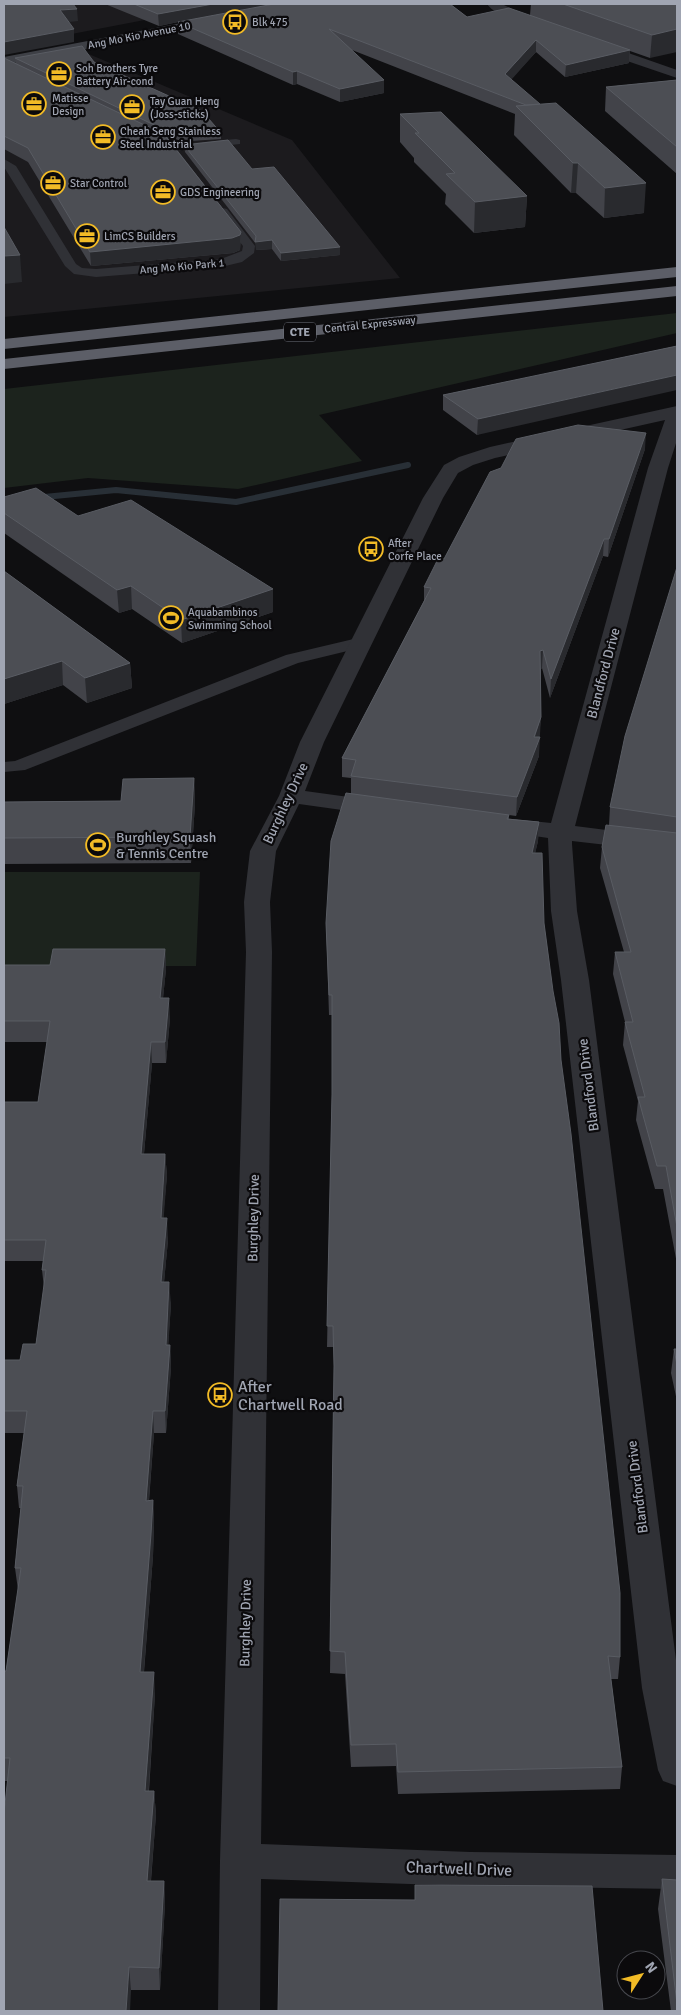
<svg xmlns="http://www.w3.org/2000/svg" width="681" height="2015" font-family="Signika,sans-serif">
  <rect width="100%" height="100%" fill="#0f0f11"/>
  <path fill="#1c1b1e" d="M4 4H228L4 47Z
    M84 52 292 140 400 278 4 317V68Z"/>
  <path fill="#1c231d" d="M677 313V333L319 415 362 461 238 489 88 478 4 488V389Z
    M4 872H200L196 966H4Z"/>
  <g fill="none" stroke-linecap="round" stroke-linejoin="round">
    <path stroke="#282f36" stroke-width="6" d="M34 498 116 490 236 502 408 465"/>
    <path fill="#303136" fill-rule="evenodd" d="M236 139 240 140V144L173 151 167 148 173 145Z
      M4 159 16 166 76 264 82 268 96 269 221 259 242 251 243 246 217 212 223 208 227 209 255 246 254 253 242 262 221 267 96 277 74 274 65 266 4 167Z
      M362 637 368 638 371 642 368 646 298 663 25 770 4 772V762L15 761 286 655Z"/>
    <path fill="#303136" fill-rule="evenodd" d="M487 4H502L543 25 537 29C521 25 497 17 487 4Z
      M594 41 677 70V78L589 48 587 45 589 42Z
      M677 406V440L668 468 575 826 677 839V853L572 841V844L577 911 589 980 677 1668V1786L663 1781 658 1770 642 1688 561 980 551 911 548 838 494 830 491 825 494 820 503 818 551 823 648 468 665 420 495 458 473 465 458 473 443 498 324 742 305 791 378 801 387 803 390 808 387 813 378 815 299 804 276 851 270 902 272 952 261 1844 470 1852 677 1855V1889L470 1886 261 1879 260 2011H218L220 1861 246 952 244 902 250 851 279 796 300 742 423 498 444 465 459 457 490 447Z"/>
    <path fill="#3e4046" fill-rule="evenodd" d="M213 17 218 18 219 21 218 24 4 65V57Z"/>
    <path fill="#5c5e67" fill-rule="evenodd" d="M677 267V277L4 349V339Z
      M677 286V296L4 369V359Z"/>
  </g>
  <path fill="#424349" d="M105 4H450L467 17 530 15 531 4H677L650 58 630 51 629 63 565 77 536 52 511 79 644 213 604 218 576 193H571L514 135 515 114 352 50 384 93 340 102 297 84 293 85 178 34V22L159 26Z
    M4 58 16 63 15 58 94 62 221 133V139L175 142 168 138 241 232 240 250 233 253 91 266 28 162 4 149Z
    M677 80V174L605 111 606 87Z
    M400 114 527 196 525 227 474 233 445 204 446 194 414 162V158L400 142Z
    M184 145 252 169 340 255 281 261 272 249 256 250V244L185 152Z
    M677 346 477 435 443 410V395Z
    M645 449 608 557 603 556 550 698 542 668 541 669V717L539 737V756L516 816 509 815V819L539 822 538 841 535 853 561 1060 620 1657 618 1679H611L622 1767 620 1789 398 1794 396 1766 351 1767 345 1674 330 1673 334 1379V1347H327L332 1096V1015H329L326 923 351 794V778L342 777V758L424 601V587L444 559Z
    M4 497 78 516 273 612 182 643 132 609 119 613 4 533Z
    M677 567V1264L663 1189H655L636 1120 638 1101 623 1045 625 1022 613 974 615 952H624L600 868 602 847 609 825 610 807Z
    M4 571 130 663 132 688 87 703 63 685 4 704Z
    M194 778 195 804 191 863 4 864V802L121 801Z
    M165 949 166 969 163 998 170 1018 166 1063H152L144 1154H165L167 1175 163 1218 168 1240 164 1282 171 1304 168 1345H170L171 1367 166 1433H154L149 1501 153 1500 154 1523 153 1556 144 1672 155 1694 149 1791H154L156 1814 151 1881H164L165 1904 160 1990H131L8 1781H4V1671H6L18 1590 15 1568 21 1508H19L17 1486 24 1433H4V1360H20L36 1344 44 1288 42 1270 43 1261H4V1102H38L47 1042H4V965H50Z
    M674 1349H677V1401L671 1373Z
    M662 1879 677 1880V2011H671L658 1909Z"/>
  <path fill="#292a2e" d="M213 4H277L178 22 159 26 158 14Z
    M77 9 78 21 60 23V10Z
    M74 29V42L4 55V42Z
    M677 29V52L650 58 652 35Z
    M536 40V52L505 87V74Z
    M630 50 629 63 565 77 566 65Z
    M297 71V84L293 85V72Z
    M384 80V93L340 102V89Z
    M573 163H578L576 193H571Z
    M646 183 644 213 604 218 605 188Z
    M527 196 525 227 474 233 475 202Z
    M241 232 240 250 233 253 91 266 90 252Z
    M272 240V249L256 250 255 242Z
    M340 247V255L281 261V253Z
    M20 255 22 282 4 284V256Z
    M677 375V390L477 435 478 419Z
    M646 433 645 449 608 557 609 539Z
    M604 539 603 556 550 698 551 679Z
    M131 586 132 609 119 613 117 590Z
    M273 589V612L182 643 181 620Z
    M543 650 542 668 539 669 540 651Z
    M62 661 63 685 4 704V679Z
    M130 663 132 688 87 703 85 678Z
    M541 717 540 735 534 754 540 737 539 756 516 816 517 797Z
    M194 778 195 804 191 863 190 837Z
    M539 822 538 841 531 872 532 853Z
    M165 949 166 969 161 1018 160 998Z
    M169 998 170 1018 166 1063 165 1042Z
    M151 1042 152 1063 142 1175 141 1154Z
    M165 1154 167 1175 162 1240 161 1218Z
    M167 1218 168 1240 162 1304 161 1282Z
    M169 1282 171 1304 167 1367 166 1345Z
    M170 1345 171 1367 166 1433 165 1411Z
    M153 1411 154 1433 147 1523 146 1501Z
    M153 1500 154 1523 153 1556 142 1694 140 1672Z
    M154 1672 155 1694 147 1814 145 1791Z
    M154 1791 156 1814 149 1903 147 1881Z
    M164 1881 165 1904 160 1990 159 1968Z
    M129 1967 131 1990 130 2011H126Z"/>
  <path fill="#4c4e54" stroke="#595c63" d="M4 4H73L77 9 60 10 74 29 4 42Z
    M134 4H213L158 14Z
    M274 4H450L467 17 509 8 630 50 566 65 536 40 505 74 540 104 526 105 329 29 384 80 340 89 297 71 293 72 178 22Z
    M563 4H677V29L652 35Z
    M82 46 94 62 202 111 221 133 175 135 15 58Z
    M4 58 157 131 167 138 241 232 240 235 232 238 90 252 28 148 4 136Z
    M677 80V147L606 87Z
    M556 103 646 183 605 188 578 163H573L516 106Z
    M441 112 527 196 475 202 446 174 455 173 415 133H419L400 114Z
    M228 140 252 169 274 167 340 247 281 253 272 240 255 242 256 236 184 145Z
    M4 227 20 255 4 256Z
    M677 346V375L478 419 443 395Z
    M578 425 646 433 609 539H604L551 679 543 650 540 651 541 717 534 737H540L517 797 351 776 356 760 342 758 431 588 424 587 438 559H444L490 472 501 468 516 439Z
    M36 488 78 516 131 500 273 589 181 620 131 586 117 590 4 513V497Z
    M677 567V817L610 807 625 736Z
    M4 571 130 663 85 678 62 661 4 679Z
    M194 778 190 837 4 838V802L121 801 123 779Z
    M346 793 509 815 507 819 539 822 532 853H542L544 923 553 991 559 1023 561 1060 571 1134 620 1593V1657L608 1656 622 1767 398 1772 396 1744 351 1745 345 1652 330 1651 334 1366 333 1326H327L332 1094V995H329L326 923 331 841Z
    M606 825 677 833V1227L666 1166H657L638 1097H645L625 1022H633L615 952H631L602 847Z
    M53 949H165L160 998H169L165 1042H151L141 1154H165L161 1218H167L161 1282H169L166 1345H170L165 1411H153L146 1501 153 1500 151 1534 140 1672H154L145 1791H154L147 1881H164L159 1968 129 1967 126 2011H4V1813L10 1758H4V1671H6L21 1568H15L23 1486H17L27 1411H4V1360H20L23 1344H36L46 1270H42L46 1240H4V1102H38L50 1021H4V965H50Z
    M674 1349H677V1365Z
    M662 1879 677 1880V2004Z
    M415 1885 592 1886 603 2011H278L280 1899 415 1900Z"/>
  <defs>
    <g id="bus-ring" transform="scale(1.25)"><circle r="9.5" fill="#0b0a0c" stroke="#f2bb26" stroke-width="1.5"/><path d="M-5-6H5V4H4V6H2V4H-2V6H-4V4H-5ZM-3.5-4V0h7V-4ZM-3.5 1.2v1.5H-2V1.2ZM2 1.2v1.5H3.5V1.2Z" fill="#f2bb26"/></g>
    <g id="office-ring" transform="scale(1.25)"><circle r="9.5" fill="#0b0a0c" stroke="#f2bb26" stroke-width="1.5"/><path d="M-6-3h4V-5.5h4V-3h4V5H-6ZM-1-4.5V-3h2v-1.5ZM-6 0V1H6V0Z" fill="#f2bb26"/></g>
    <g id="stadium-ring" transform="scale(1.25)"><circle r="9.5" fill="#0b0a0c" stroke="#f2bb26" stroke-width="1.5"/><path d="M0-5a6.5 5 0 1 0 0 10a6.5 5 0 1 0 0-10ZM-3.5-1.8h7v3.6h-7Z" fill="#f2bb26"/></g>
  </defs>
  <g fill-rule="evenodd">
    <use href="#bus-ring" x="235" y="22"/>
    <use href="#office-ring" x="59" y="74"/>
    <use href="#office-ring" x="34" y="104"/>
    <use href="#office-ring" x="132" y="107"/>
    <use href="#office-ring" x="103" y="137"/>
    <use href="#office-ring" x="53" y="183"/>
    <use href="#office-ring" x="163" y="192"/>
    <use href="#office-ring" x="87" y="236"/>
    <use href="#bus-ring" x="371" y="549"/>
    <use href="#stadium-ring" x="171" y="618"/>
    <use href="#stadium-ring" x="98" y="845"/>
    <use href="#bus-ring" x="220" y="1395"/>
  </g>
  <g text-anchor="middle" stroke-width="4.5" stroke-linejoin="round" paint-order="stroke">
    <g font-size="11" fill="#a0a5b2" stroke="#0b0a0c" text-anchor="start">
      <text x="252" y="26">Blk 475</text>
      <text x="76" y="72">Soh Brothers Tyre<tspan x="76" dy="13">Battery Air-cond</tspan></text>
      <text x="52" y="102">Matisse<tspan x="52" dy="13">Design</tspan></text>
      <text x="150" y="105">Tay Guan Heng<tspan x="150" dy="13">(Joss-sticks)</tspan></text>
      <text x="120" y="135">Cheah Seng Stainless<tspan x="120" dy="13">Steel Industrial</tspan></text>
      <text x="70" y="187">Star Control</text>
      <text x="180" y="196">GDS Engineering</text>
      <text x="104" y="240">LimCS Builders</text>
      <text x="388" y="547">After<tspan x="388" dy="13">Corfe Place</tspan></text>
      <text x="188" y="616">Aquabambinos<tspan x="188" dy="13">Swimming School</tspan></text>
    </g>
    <g font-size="11" fill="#a0a5b2" stroke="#0b0a0c">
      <text transform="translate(139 35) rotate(-11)" y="4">Ang Mo Kio Avenue 10</text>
      <text transform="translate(182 266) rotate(-5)" y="4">Ang Mo Kio Park 1</text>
      <text transform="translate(370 324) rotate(-6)" y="4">Central Expressway</text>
    </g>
    <rect fill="#0b0a0c" stroke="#737680" stroke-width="1" x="284" y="322.5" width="32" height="19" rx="4"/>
    <g font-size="12" font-weight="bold" fill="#a0a5b2">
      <text x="300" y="336">CTE</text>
    </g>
    <g font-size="14" fill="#a0a5b2" stroke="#0b0a0c">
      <text transform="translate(603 673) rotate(-75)" y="5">Blandford Drive</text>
      <text transform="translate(285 803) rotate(-65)" y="5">Burghley Drive</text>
      <text transform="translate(588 1085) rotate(-97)" y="5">Blandford Drive</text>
      <text transform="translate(253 1218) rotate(-89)" y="5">Burghley Drive</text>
      <text transform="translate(637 1487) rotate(-97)" y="5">Blandford Drive</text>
      <text transform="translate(245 1623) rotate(-89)" y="5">Burghley Drive</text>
    </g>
    <g font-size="14" fill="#a0a5b2" stroke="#0b0a0c" text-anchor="start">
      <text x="116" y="842">Burghley Squash<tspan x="116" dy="16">&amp; Tennis Centre</tspan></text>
    </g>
    <g font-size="16" fill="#a0a5b2" stroke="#0b0a0c" text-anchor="start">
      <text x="238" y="1392">After<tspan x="238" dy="18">Chartwell Road</tspan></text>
    </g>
    <g font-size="16" fill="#a0a5b2" stroke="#0b0a0c">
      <text transform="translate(459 1868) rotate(2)" y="6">Chartwell Drive</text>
    </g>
  </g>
  <rect width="681" height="2015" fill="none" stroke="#a0a5b2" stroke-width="10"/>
  <g transform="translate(641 1975) rotate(54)"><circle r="24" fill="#0b0a0c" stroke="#47484e"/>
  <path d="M0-4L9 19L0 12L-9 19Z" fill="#f2bb26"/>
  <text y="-8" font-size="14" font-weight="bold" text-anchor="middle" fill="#a0a5b2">N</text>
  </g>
</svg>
